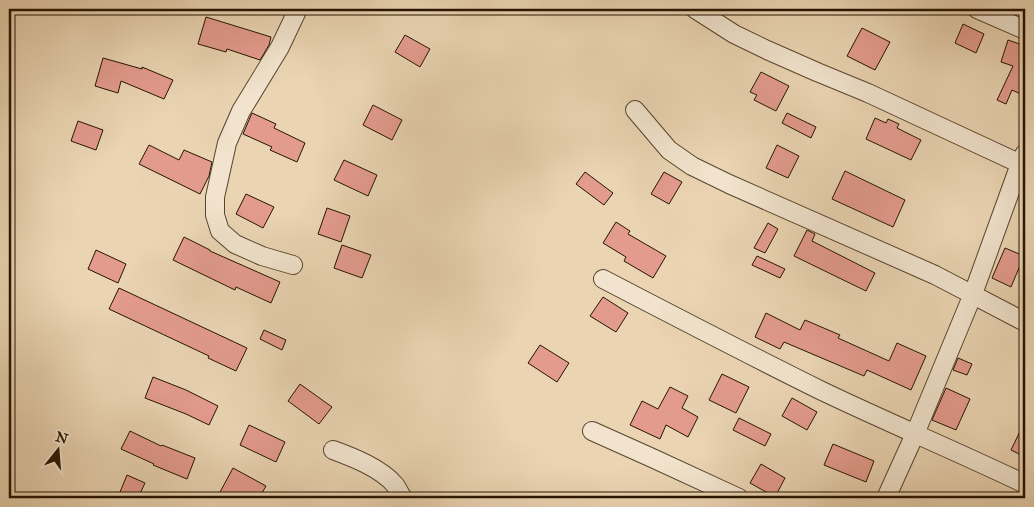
<svg xmlns="http://www.w3.org/2000/svg" width="1034" height="507" font-family="'IM FELL Great Primer',serif">
  <rect width="100%" height="100%" fill="#ead4b2"/>
  <filter id="stains"><feTurbulence type="fractalNoise" baseFrequency=".004" numOctaves="4"/><feColorMatrix values="0 0 0 0 .2 0 0 0 0 .09 0 0 0 0 .02 0 0 0 .5 -.17"/></filter>
  <radialGradient id="worn" r=".72"><stop offset=".6" stop-color="#630" stop-opacity="0"/><stop offset="1" stop-color="#630" stop-opacity=".3"/></radialGradient>
  <path fill="#e39b8d" stroke="#271401" d="M206 17 271 37 269 45 260 60 227 49 226 52 198 44Z
    M963 24 984 34 976 53 955 43Z
    M862 28 890 42 875 70 847 56Z
    M405 35 430 49 420 67 395 52Z
    M1008 40 1025 46V96L1012 90 1006 104 997 100 1013 66 1001 62Z
    M103 58 142 69V67L173 80 164 99 121 81 118 93 95 86Z
    M761 72 789 86 776 111 754 100 757 95 750 92Z
    M373 105 402 120 392 140 363 125Z
    M252 113 276 124 274 128 305 143 297 162 270 150 272 147 243 134Z
    M787 113 816 127 811 138 782 123Z
    M875 118 886 123 888 119 899 124 897 128 921 140 911 160 866 139Z
    M78 121 103 130 96 150 71 141Z
    M149 145 179 160 184 150 212 162 209 176 200 194 139 164Z
    M777 145 799 156 788 178 766 168Z
    M344 160 377 175 368 196 334 180Z
    M845 171 905 200 893 227 832 199Z
    M585 172 613 193 604 205 576 184Z
    M664 172 682 182 669 204 651 194Z
    M246 194 274 207 263 228 236 214Z
    M327 208 350 216 341 242 318 234Z
    M616 222 630 231 628 234 666 256 653 278 624 261 626 257 603 243Z
    M768 223 778 229 765 253 754 248Z
    M807 230 815 234 812 241 875 273 866 291 794 256Z
    M184 237 210 250V251L280 282 271 303 236 287 235 290 173 260Z
    M342 245 371 255 362 278 334 268Z
    M1005 248 1024 256 1011 287 992 278Z
    M96 250 126 264 118 283 88 269Z
    M757 256 785 269 780 278 752 265Z
    M119 288 247 348 236 371 208 358 209 356 109 309Z
    M603 297 628 313 616 332 590 316Z
    M766 313 800 330 805 320 840 335 838 338 889 361 897 343 926 356 911 390 867 370 864 376 784 342 780 349 755 337Z
    M264 330 286 340 282 350 260 339Z
    M540 345 569 363 557 382 528 363Z
    M958 358 972 364 967 375 953 370Z
    M722 374 749 387 736 413 709 400Z
    M153 377 186 390 218 406 209 425 186 414 145 398Z
    M300 384 332 407 319 424 288 401Z
    M670 387 688 396 682 408 698 417 688 437 666 425 660 439 630 425 642 401 658 409Z
    M946 388 970 399 956 430 932 420Z
    M792 398 817 412 807 430 782 416Z
    M739 418 771 434 765 446 733 430Z
    M1025 421V457L1011 450Z
    M249 425 285 442 276 462 240 445Z
    M130 431 161 446 162 445 195 458 187 479 153 465 154 464 121 449Z
    M833 444 874 461 866 482 824 465Z
    M761 464 785 478 775 497 750 483Z
    M233 468 266 486 259 498H228L219 494Z
    M127 475 145 483 138 498H134L120 492Z"/>
  <g fill="none" stroke-linecap="round" stroke-linejoin="round">
    <g stroke="#58442d" stroke-width="20">
      <path id="minor" d="M695 9 734 34 767 50 817 72 868 93 1025 166
        M977 9 1025 30
        M635 110 669 150 692 166 729 184 935 275 1025 322
        M293 265 262 256 235 244 220 231 215 215V197L227 143 241 111 280 47 298 9
        M603 279C676 317 749 355 822 391 889 423 958 452 1025 484
        M592 431 650 457 739 498
        M333 450C352 457 381 468 395 485 398 489 400 494 403 498
        M886 498 915 434 973 294 1020 164 1025 153"/>
    </g>
    <use href="#minor" stroke="#f1e3cd" stroke-width="18"/>
  </g>
  <rect width="1034" height="507" fill="none" stroke="#ead4b2" stroke-width="30"/>
  <rect x="10" y="10" width="1014" height="487" fill="none" stroke="#271401" stroke-width="2.5"/>
  <rect x="15" y="15" width="1004" height="477" fill="none" stroke="#271401"/>
  <g transform="translate(58 450) rotate(17)" stroke="#f1e3cd" stroke-width="4" paint-order="stroke">
  <path d="M0-4L9 19L0 12L-9 19Z" fill="#271401"/>
  <text y="-8" font-size="14" font-weight="bold" text-anchor="middle" fill="#271401">N</text>
  </g>
  <rect width="100%" height="100%" filter="url(#stains)"/>
  <rect width="100%" height="100%" fill="url(#worn)"/>
</svg>
